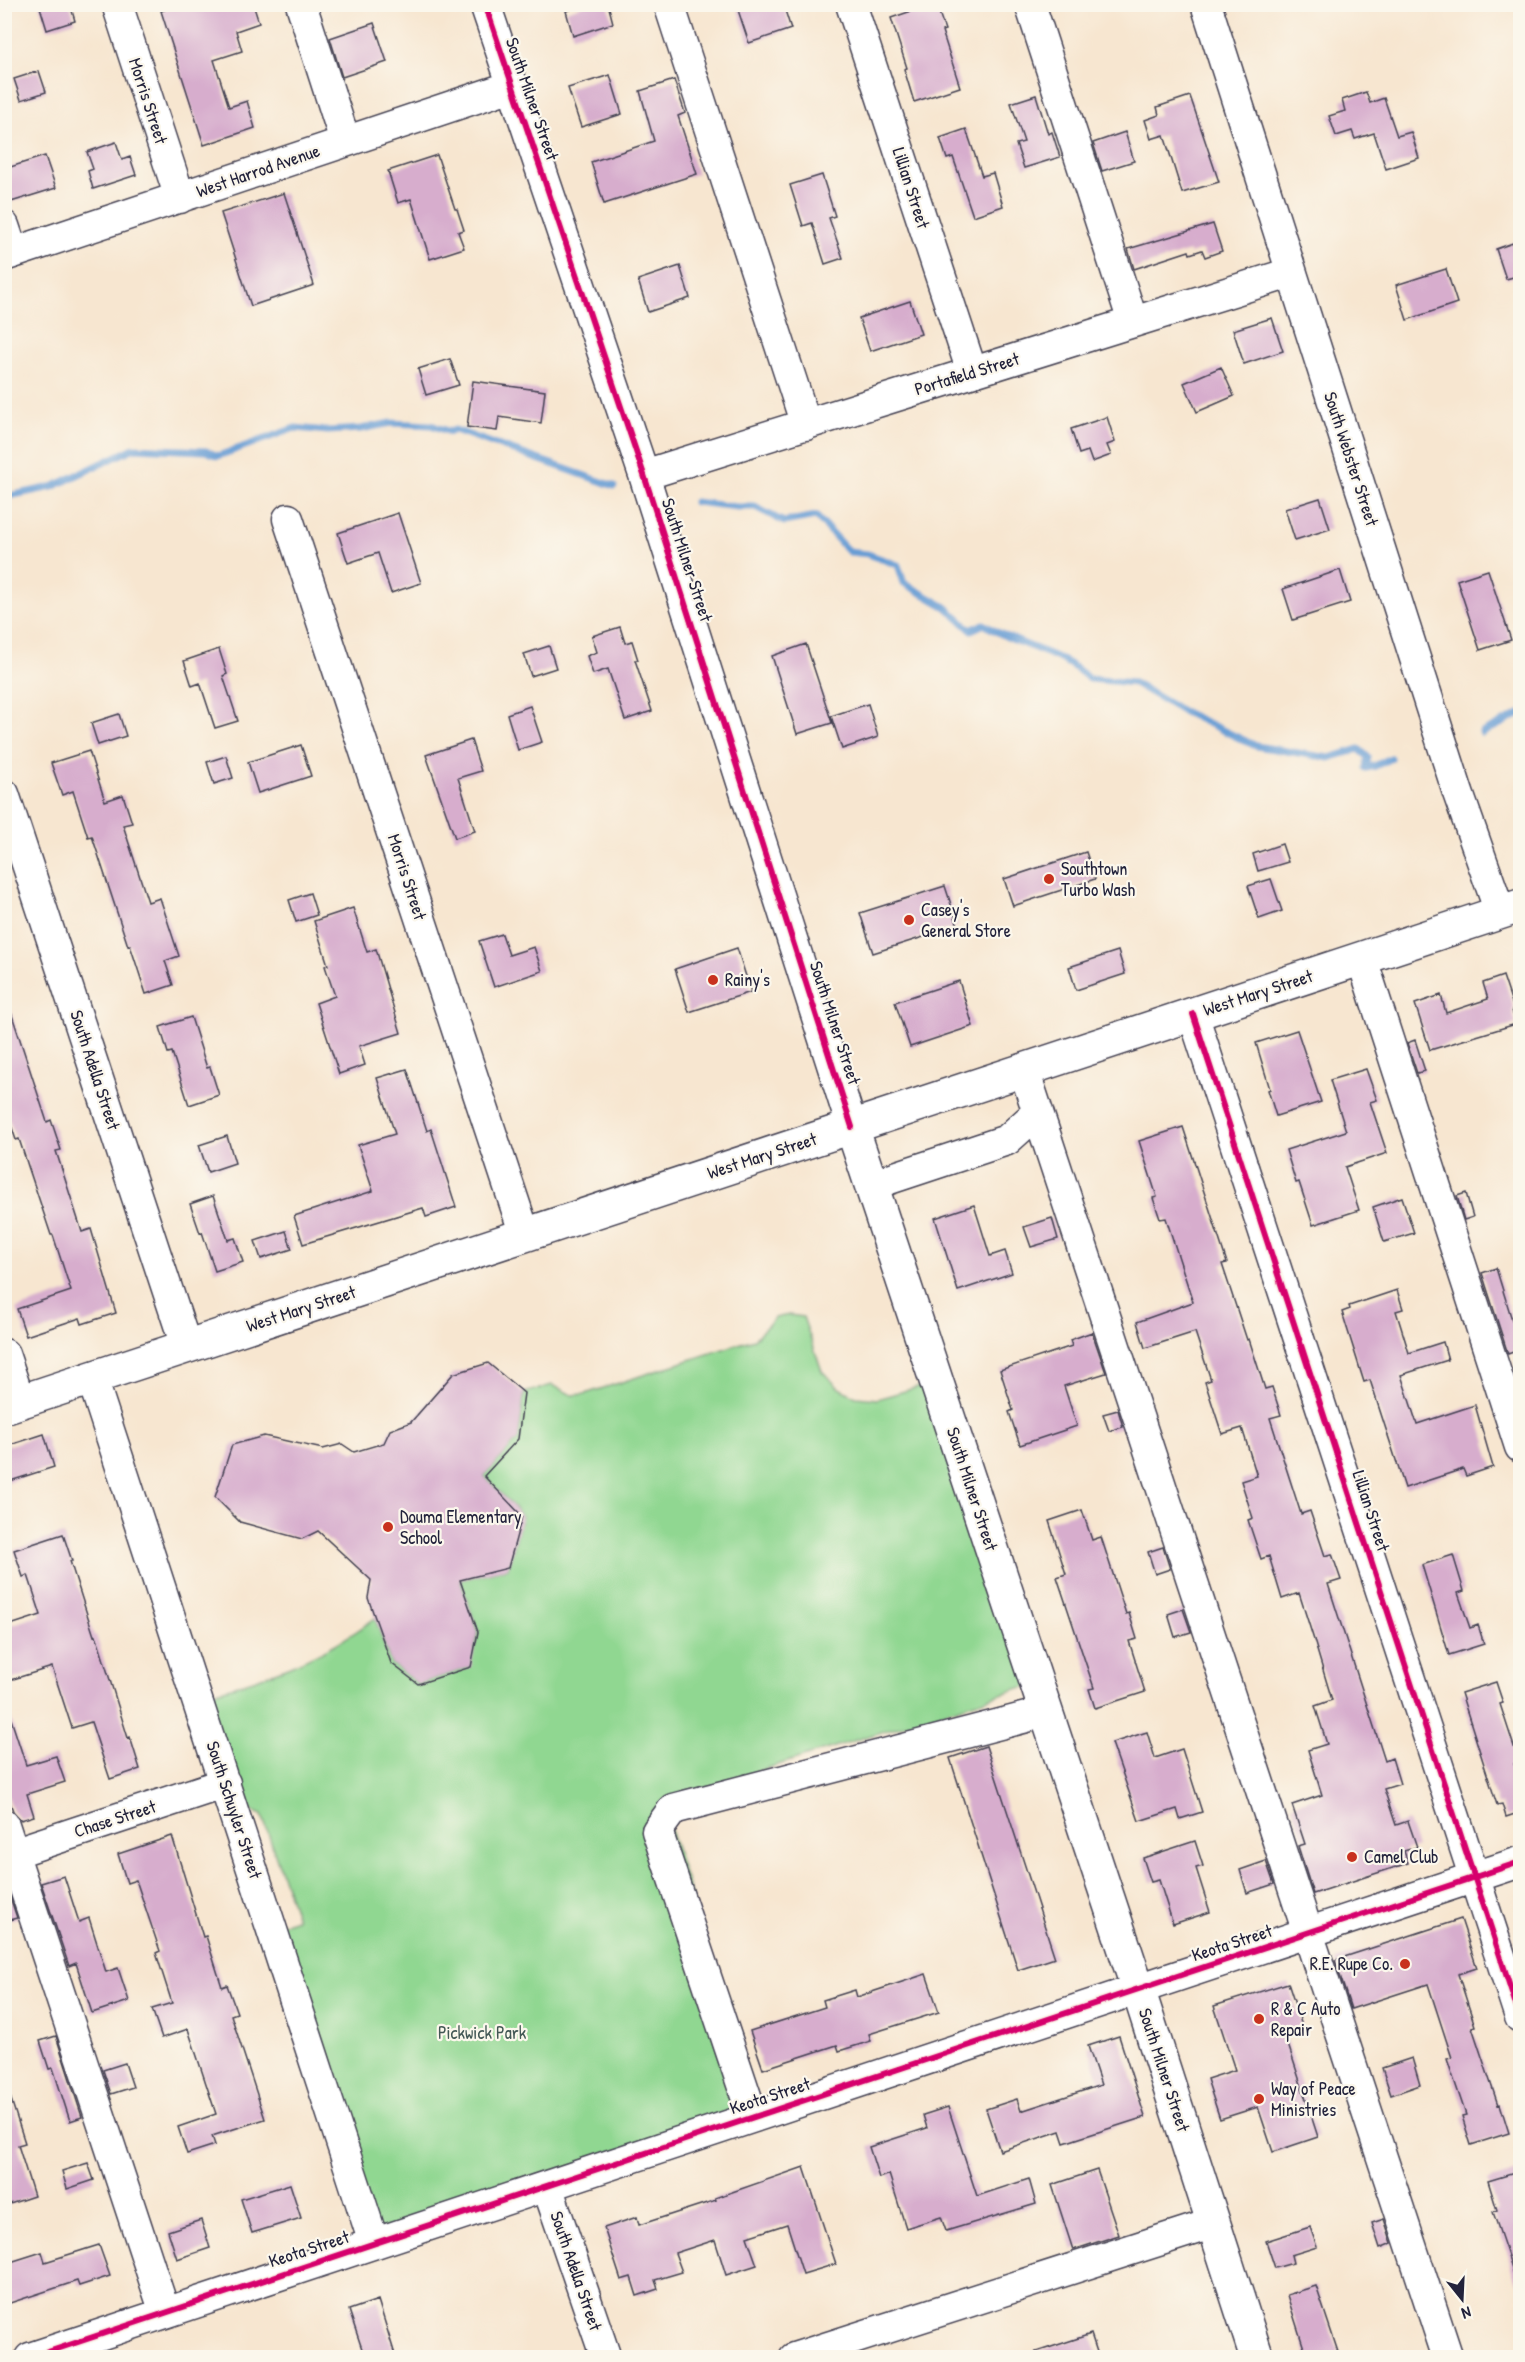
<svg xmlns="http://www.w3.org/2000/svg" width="1525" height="2362" font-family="'Patrick Hand',sans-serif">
  <rect width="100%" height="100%" fill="#fbf7ec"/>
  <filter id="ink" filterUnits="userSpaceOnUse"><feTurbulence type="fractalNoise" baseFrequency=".0167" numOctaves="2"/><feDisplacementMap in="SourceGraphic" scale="12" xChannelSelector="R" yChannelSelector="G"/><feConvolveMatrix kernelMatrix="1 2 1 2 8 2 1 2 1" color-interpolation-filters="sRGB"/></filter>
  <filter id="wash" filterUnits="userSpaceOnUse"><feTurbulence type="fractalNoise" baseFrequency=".008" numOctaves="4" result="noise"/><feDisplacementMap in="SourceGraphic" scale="24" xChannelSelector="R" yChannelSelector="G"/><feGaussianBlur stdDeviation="1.35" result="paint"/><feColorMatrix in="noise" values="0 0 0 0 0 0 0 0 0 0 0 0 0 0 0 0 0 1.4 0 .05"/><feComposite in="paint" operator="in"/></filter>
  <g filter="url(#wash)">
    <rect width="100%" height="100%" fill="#f7e6d0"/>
    <path fill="#90d791" stroke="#597c66" stroke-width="1.5" d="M789 1315 803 1317 822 1371 839 1388 856 1397 877 1399 936 1382 1036 1683 661 1802 761 2115 374 2243 272 1927 297 1919 262 1815 232 1803 197 1696C257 1682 326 1656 375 1618L391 1663 418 1684 470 1667 478 1632 460 1580 508 1568 522 1516 484 1476 518 1439 524 1393 552 1385 572 1395 585 1394 754 1339 775 1318Z"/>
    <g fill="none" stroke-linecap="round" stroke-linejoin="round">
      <path stroke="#689dd4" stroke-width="7" d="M4 497 52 487 134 448 206 451 218 456 295 428 328 431 361 429 391 423 431 425 450 432 455 430 614 486
        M695 502 737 507H755L784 522 816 516 849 552 868 554 898 565 904 583 946 607 971 630 984 624C1017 647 1061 651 1089 679L1134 683 1182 711 1256 746 1329 758 1359 749 1368 757 1366 768 1375 766 1391 758
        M1482 733 1520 714"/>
    </g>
    <g id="blocks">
      <path fill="#d7adcd" d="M39 4H70L75 21 47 30Z
        M181 4H253L259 23 236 31 242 51 214 60 229 107 247 101 255 128 204 145 161 11Z
        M587 4H608L613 23 573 36 566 11Z
        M736 4H783L791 29 749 43Z
        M932 4H936L945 30 942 31 960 87 914 102 904 69 907 68 891 18Z
        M374 23 387 62 342 77 330 38Z
        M39 71 46 92 21 100 14 79Z
        M610 75 622 114 581 127 568 88Z
        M674 80 685 113 678 116 697 174 604 204 591 162 654 141 640 91Z
        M1366 92 1370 103 1384 98 1397 136 1411 132 1419 158 1386 169 1374 133 1355 139 1352 131 1336 136 1329 116 1345 111 1342 100Z
        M1036 95 1048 134 1052 132 1060 157 1024 168 1016 144 1024 142 1011 103Z
        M1190 96 1219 182 1182 193 1164 135 1151 139 1145 120 1159 115 1157 107Z
        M966 129 982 176 993 173 1003 206 973 216 953 157 947 159 940 138Z
        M1125 132 1134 161 1102 171 1093 143Z
        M116 142 122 160 130 157 136 175 93 189 88 171 93 169 87 152Z
        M437 155 455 209H457L464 230 458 232 464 248 430 259 411 199 398 203 388 171Z
        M45 156 56 188 11 202 4 181V169Z
        M822 175 835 216 829 218 843 258 825 264 812 223 803 226 790 185Z
        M284 193 314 285 251 306 221 213Z
        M1213 224 1222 251 1205 257 1202 250 1190 254 1189 251 1134 269 1128 249Z
        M1521 240V275L1506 279 1496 249Z
        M680 266 690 298 648 312 638 280Z
        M1446 269 1457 303 1407 320 1396 285Z
        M910 301 921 334 870 351 859 318Z
        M1272 318 1283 351 1244 364 1233 330Z
        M450 359 459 385 426 395 418 369Z
        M1221 367 1234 396 1197 412 1184 383Z
        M473 381 545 391 541 423 499 417 497 431 467 427Z
        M1107 417 1115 442 1107 445 1111 455 1092 462 1088 451 1079 454 1071 429Z
        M1320 498 1330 529 1295 540 1285 509Z
        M398 513 421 583 391 593 378 553 348 563 338 533Z
        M1340 570 1350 602 1293 620 1283 589Z
        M1488 570 1511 640 1480 650 1457 580Z
        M620 627 625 643 632 641 638 660H635L652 711 625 720 608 669 593 674 587 656 597 652 592 636Z
        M806 644 832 723 797 734 772 656Z
        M549 646 556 668 531 676 524 654Z
        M219 649 227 674 223 676 238 721 215 728 200 683 192 686 184 661Z
        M868 704 878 737 842 749 831 716Z
        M530 706 542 742 518 750 507 714Z
        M119 714 126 736 98 745 91 723Z
        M471 740 481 771 458 778 475 831 455 838 426 755Z
        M301 745 311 776 258 793 248 762Z
        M89 751 105 801 123 795 132 823 123 825 148 902 160 898 179 956 165 961 173 985 146 994 130 945 128 946 92 836 88 837 73 791 62 795 51 763Z
        M226 756 233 778 214 784 207 762Z
        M1282 844 1288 862 1258 871 1253 854Z
        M1086 852 1095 879 1013 906 1004 879Z
        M1271 879 1282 911 1259 919 1248 886Z
        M945 886 958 926 873 953 860 913Z
        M310 893 317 915 296 922 289 900Z
        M353 908 367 952 376 949 401 1033 359 1046 365 1065 339 1074 316 1003 335 996 325 966 328 965 314 921Z
        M502 934 509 955 534 947 542 971 494 987 479 941Z
        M737 948 751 992 689 1012 675 969Z
        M1118 951 1125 974 1076 990 1069 967Z
        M1503 976 1514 1009 1512 1010 1516 1024 1430 1050 1415 1004 1441 995 1446 1013 1488 999 1483 983Z
        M959 981 973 1026 910 1047 895 1002Z
        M8 1003 47 1122 51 1120 61 1150 56 1151 82 1232 91 1229 116 1313 82 1324 80 1318 26 1336 17 1309 71 1291 53 1235H51L19 1139 16 1140 4 1104V1004Z
        M191 1017 207 1068 210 1067 219 1095 189 1105 172 1052 168 1053 160 1027Z
        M1297 1030 1321 1102 1276 1116 1268 1090 1270 1089 1256 1043Z
        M1415 1040 1425 1071 1417 1073 1407 1043Z
        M407 1069 427 1131 431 1129 456 1207 426 1217 423 1208 303 1244 294 1216 373 1191 358 1145 395 1134 377 1078Z
        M1366 1069 1377 1100 1370 1102 1387 1153 1345 1167 1359 1210 1313 1225 1299 1182 1296 1183 1286 1150 1346 1131 1330 1080Z
        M1183 1127 1227 1263 1222 1264 1247 1340 1249 1339 1265 1389 1272 1387 1281 1415 1270 1418 1301 1514 1310 1511 1325 1556 1332 1554 1341 1580 1328 1584 1385 1761 1392 1758 1400 1784 1384 1789 1396 1825 1408 1821 1417 1847 1404 1851 1408 1863 1313 1894 1298 1846 1305 1844 1292 1805 1322 1795 1308 1750 1327 1744 1315 1706 1332 1700 1314 1640 1299 1593 1282 1599 1269 1556 1261 1559 1248 1520 1253 1518 1241 1481 1257 1476 1242 1428 1222 1434 1205 1382 1211 1380 1195 1332 1145 1348 1137 1322 1193 1302 1166 1218 1160 1219 1153 1198 1157 1197 1139 1141Z
        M227 1136 235 1163 208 1172 199 1145Z
        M1466 1193 1473 1217 1464 1220 1457 1196Z
        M213 1196 228 1240 235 1238 243 1262 215 1271 202 1232 200 1233 190 1204Z
        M1402 1197 1414 1233 1384 1242 1373 1207Z
        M974 1205 990 1256 1005 1251 1012 1273 958 1291 935 1218Z
        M1052 1218 1058 1239 1031 1247 1024 1227Z
        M286 1231 292 1249 261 1259 255 1241Z
        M1496 1268 1521 1349 1508 1354 1482 1273Z
        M1397 1290 1403 1309 1396 1311 1409 1353 1443 1342 1448 1360 1401 1375 1417 1424 1475 1405 1493 1467 1466 1476 1463 1469 1405 1488 1370 1380 1364 1382 1342 1312 1350 1309 1349 1306Z
        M1092 1332 1106 1373 1064 1386 1077 1426 1020 1445 1009 1412 1013 1410 1000 1370 1072 1346 1070 1340Z
        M488 1363 524 1393 518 1439 484 1476 522 1516 508 1568 460 1580 478 1632 471 1667 418 1684 391 1663 368 1598 371 1580 318 1531 302 1539 240 1522 215 1497 232 1445 264 1436 323 1449 342 1444 354 1452 384 1443 390 1430 411 1422 453 1374Z
        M1118 1410 1123 1427 1109 1431 1103 1414Z
        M44 1434 54 1467 4 1483V1447Z
        M1082 1510 1092 1540 1101 1537 1126 1614 1129 1613 1137 1639 1129 1641 1145 1692 1095 1708 1089 1689 1094 1688 1057 1577 1066 1574 1049 1521Z
        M63 1534 72 1561H70L94 1636 96 1635 128 1738 130 1737 140 1769 110 1779 91 1722 72 1728 52 1667 4 1682V1627L41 1615 28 1575 23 1577 14 1550Z
        M1163 1547 1170 1569 1155 1574 1148 1552Z
        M1453 1555 1464 1591 1458 1593 1470 1628 1478 1625 1484 1644 1449 1655 1422 1565Z
        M1183 1609 1191 1632 1175 1637 1168 1614Z
        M1496 1682 1503 1703 1500 1704 1519 1762 1514 1764 1521 1782V1812L1506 1817 1502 1804 1497 1805 1461 1693Z
        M8 1710 26 1765 56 1756 65 1782 27 1794 34 1816 21 1820 13 1811 4 1785V1711Z
        M1147 1732 1155 1758 1182 1749 1202 1812 1180 1819 1177 1809 1139 1821 1112 1743Z
        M986 1746 1055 1958 1018 1970 950 1758Z
        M172 1836 203 1937 206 1936 222 1987 227 1985 237 2013 231 2015 265 2119 212 2136 215 2145 187 2154 178 2127 216 2114 188 2029 162 2038 152 2009 172 2003 156 1953 160 1951 136 1880 127 1883 118 1854Z
        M1195 1841 1203 1866 1196 1868 1210 1912 1173 1924 1159 1880 1151 1882 1143 1858Z
        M1266 1861 1274 1884 1247 1893 1240 1870Z
        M64 1876 79 1922 89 1918 106 1972 118 1968 129 2001 92 2013 76 1963 69 1966 41 1883Z
        M9 1894 17 1918 9 1920 4 1905V1895Z
        M1461 1919 1477 1968 1458 1974 1475 2026 1472 2027 1498 2105 1500 2104 1509 2133 1471 2145 1462 2116 1466 2115 1447 2059 1452 2058 1428 1984 1351 2009 1335 1960Z
        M926 1974 939 2012 869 2034 871 2041 839 2051 837 2045 763 2069 750 2031 825 2007 823 2000 855 1990 857 1997Z
        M1288 1983 1304 2032 1286 2038 1318 2137 1273 2152 1258 2107 1220 2119 1207 2079 1235 2070 1214 2006Z
        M56 2036 82 2117 70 2121 53 2068 49 2069 40 2041Z
        M1119 2036 1145 2117 1064 2143 1060 2131 1000 2151 986 2109 1017 2099 1021 2111 1101 2085 1088 2046Z
        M1412 2058 1420 2085 1391 2095 1382 2068Z
        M125 2063 133 2087 111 2094 103 2070Z
        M4 2090H8L25 2143 18 2145 34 2196 4 2206Z
        M948 2107 977 2196 1029 2179 1036 2204 946 2231 941 2217 906 2228 889 2174 879 2178 869 2147 927 2128 923 2115Z
        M88 2163 94 2180 67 2189 62 2171Z
        M804 2167 836 2264 803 2274 787 2224 747 2237 757 2265 726 2275 715 2240 675 2253 682 2272 655 2280 658 2289 637 2296 631 2277 621 2280 604 2228 637 2217 639 2225 716 2200 715 2198Z
        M1097 2170 1119 2235 1073 2250 1052 2185Z
        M1521 2171V2283H1517L1493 2212 1497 2210 1488 2181Z
        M290 2184 301 2218 252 2233 241 2199Z
        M1384 2219 1392 2243 1380 2248 1372 2223Z
        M201 2220 210 2248 177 2259 168 2231Z
        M1310 2227 1317 2247 1291 2255 1293 2263 1275 2268 1266 2241Z
        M99 2245 110 2276 79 2286 77 2281 4 2305V2264L42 2252 45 2262Z
        M1316 2286 1340 2358H1307L1287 2295Z
        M378 2300 396 2358H365L349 2310Z
        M1091 2334 1099 2358H1031L1030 2354Z"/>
    </g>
  </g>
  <g filter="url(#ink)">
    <use href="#blocks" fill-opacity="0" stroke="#423f51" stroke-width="1.5"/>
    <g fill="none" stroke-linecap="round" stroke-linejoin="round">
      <g stroke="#423f51" stroke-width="33">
        <path id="minor" d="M117 4 180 198
          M301 4 345 141
          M485 4 644 475 852 1127
          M669 4 806 425
          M851 4 972 372
          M1030 4 1133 322
          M1206 4 1458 793 1500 912
          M4 226 13 253
          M4 256 512 86
          M644 475 1290 273
          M288 519 525 1235
          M4 794 186 1346
          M1362 959 1520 1447
          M1193 1014 1520 2017
          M1024 1070 1448 2358
          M871 1185 1007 1140 1038 1112
          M4 1354 20 1402
          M92 1378 374 2243
          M4 1825 165 2313
          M4 1856 225 1783
          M753 2117 657 1831 673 1809 1046 1712
          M547 2186 606 2358
          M30 2358 1520 1862
          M794 2358 1214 2223"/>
      </g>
      <g stroke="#423f51" stroke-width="36">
        <path id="major" d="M852 1127 1138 1989 1257 2358
          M4 1407 1520 906"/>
      </g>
      <use href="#minor" stroke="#fff" stroke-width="30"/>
      <use href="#major" stroke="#fff" stroke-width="33"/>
      <g stroke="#fbf7ec" stroke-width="10">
        <path id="cycleway" d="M485 4 644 475 852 1127
          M1193 1014 1520 2017
          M30 2358 1520 1862"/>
      </g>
      <use href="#cycleway" stroke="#d6006c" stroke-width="6"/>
    </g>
  </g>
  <g fill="#c8321e" stroke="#fbf7ec" stroke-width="2">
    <circle cx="1049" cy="879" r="6"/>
    <circle cx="909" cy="920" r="6"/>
    <circle cx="713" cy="980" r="6"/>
    <circle cx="388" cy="1527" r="6"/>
    <circle cx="1352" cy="1857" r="6"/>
    <circle cx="1405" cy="1964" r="6"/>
    <circle cx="1259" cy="2019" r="6"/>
    <circle cx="1259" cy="2099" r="6"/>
  </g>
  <g text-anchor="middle" stroke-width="4.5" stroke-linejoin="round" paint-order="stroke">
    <g font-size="18" fill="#22223b" stroke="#fbf7ec">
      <text transform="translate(532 99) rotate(71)" y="6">South Milner Street</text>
      <text transform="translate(148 101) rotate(72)" y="6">Morris Street</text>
      <text transform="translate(258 171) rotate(-19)" y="6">West Harrod Avenue</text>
      <text transform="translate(911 188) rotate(72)" y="6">Lillian Street</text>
      <text transform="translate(967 374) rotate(-17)" y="6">Portafield Street</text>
      <text transform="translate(1351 459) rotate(72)" y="6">South Webster Street</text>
      <text transform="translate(687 560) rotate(72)" y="6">South Milner Street</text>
      <text transform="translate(407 877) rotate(72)" y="6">Morris Street</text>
      <text transform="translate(1258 993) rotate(-18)" y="6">West Mary Street</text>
      <text transform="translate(835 1023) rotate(72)" y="6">South Milner Street</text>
      <text transform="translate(95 1070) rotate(72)" y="6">South Adella Street</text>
      <text transform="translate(762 1156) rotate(-18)" y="6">West Mary Street</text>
      <text transform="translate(301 1309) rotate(-18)" y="6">West Mary Street</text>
      <text transform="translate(972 1489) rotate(72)" y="6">South Milner Street</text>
      <text transform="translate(1371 1511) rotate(72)" y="6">Lillian Street</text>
      <text transform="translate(234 1810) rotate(72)" y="6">South Schuyler Street</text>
      <text transform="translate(115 1819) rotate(-18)" y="6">Chase Street</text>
      <text transform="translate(1232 1943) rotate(-18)" y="6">Keota Street</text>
      <text transform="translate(1164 2070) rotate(72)" y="6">South Milner Street</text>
      <text transform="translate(770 2096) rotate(-18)" y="6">Keota Street</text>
      <text transform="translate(309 2249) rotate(-18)" y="6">Keota Street</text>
      <text transform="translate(576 2271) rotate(71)" y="6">South Adella Street</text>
    </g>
    <g font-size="18" fill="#22223b" stroke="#fbf7ec" text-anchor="start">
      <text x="1061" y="875">Southtown<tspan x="1061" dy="21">Turbo Wash</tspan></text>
      <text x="921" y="916">Casey's<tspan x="921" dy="21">General Store</tspan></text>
      <text x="725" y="986">Rainy's</text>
      <text x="400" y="1523">Douma Elementary<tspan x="400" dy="21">School</tspan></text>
      <text x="1364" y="1863">Camel Club</text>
      <text x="1393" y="1970" text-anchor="end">R.E. Rupe Co.</text>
      <text x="1271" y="2015">R &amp; C Auto<tspan x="1271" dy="21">Repair</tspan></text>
      <text x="1271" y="2095">Way of Peace<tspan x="1271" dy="21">Ministries</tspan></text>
    </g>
    <g font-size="18" fill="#435855" stroke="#fbf7ec">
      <text x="482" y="2039">Pickwick Park</text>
    </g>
  </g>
  <rect width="1525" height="2362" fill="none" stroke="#fbf7ec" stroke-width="24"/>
  <g transform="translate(1462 2299) rotate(162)" stroke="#fbf7ec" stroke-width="4.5" paint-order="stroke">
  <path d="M0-4.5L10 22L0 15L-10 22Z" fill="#22223b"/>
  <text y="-9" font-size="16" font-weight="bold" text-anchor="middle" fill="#22223b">N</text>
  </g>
</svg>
